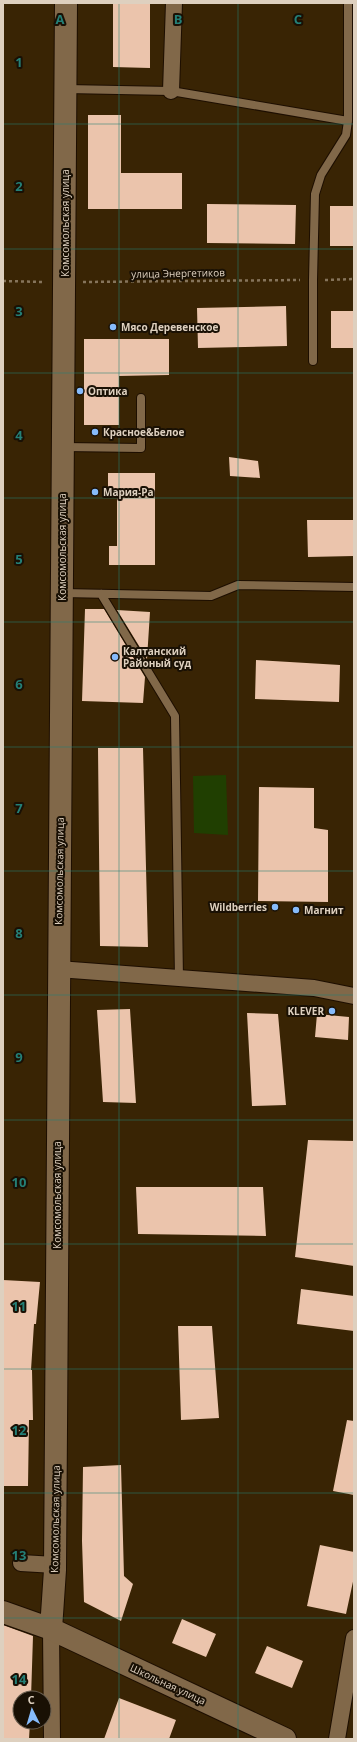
<svg xmlns="http://www.w3.org/2000/svg" width="357" height="1742" font-family="'Open Sans',sans-serif">
  <rect width="100%" height="100%" fill="#392404"/>
  <path fill="#203f01" d="M226 775 228 835 194 833 193 776Z"/>
  <path fill="#ebc4ac" d="M113 3H150V68L113 67Z
    M88 115H121V173H182V209H88Z
    M207 204 296 205 295 244 207 243Z
    M330 206H354V246H330Z
    M286 306 287 346 198 348 197 308Z
    M331 311H354V348H331Z
    M84 339H169V375L119 376V425H84Z
    M229 457 258 461 260 478 230 476Z
    M108 473H155V565H109V546H117V494H108Z
    M307 520H354V556L308 557Z
    M85 609H104L145 677 143 703 82 701Z
    M117 610 150 612 147 659Z
    M256 660 340 665 339 702 255 699Z
    M98 748H143L148 947 100 946Z
    M259 787 314 788V828L328 830V902L258 901Z
    M130 1009 136 1103 103 1102 97 1010Z
    M247 1013 278 1014 286 1105 252 1106Z
    M317 1014 349 1017 348 1040 315 1037Z
    M308 1140 354 1141V1266L295 1257Z
    M136 1187H263L266 1236 138 1234Z
    M3 1280 40 1282 36 1324H34L31 1370H32L33 1420H29L28 1486H3Z
    M301 1289 354 1296V1331L297 1324Z
    M178 1326H212L219 1418 181 1420Z
    M347 1420 354 1421V1495L333 1491Z
    M121 1465 124 1576 133 1584 121 1621 84 1602 82 1541 83 1467Z
    M320 1545 354 1552V1577L346 1614 307 1606Z
    M182 1619 216 1634 206 1657 172 1643Z
    M3 1625 33 1636 31 1698H20V1722H30L29 1739H3Z
    M267 1646 303 1661 292 1688 255 1673Z
    M119 1698 176 1720 169 1739H104Z"/>
  <g fill="none" stroke-linecap="round" stroke-linejoin="round">
    <g stroke="#1d0e00" stroke-width="10">
      <path id="lane" d="M66 89 171 91 348 121
        M313 361V280L315 194 321 175 346 135 348 121V3
        M64 447 141 448V398
        M63 593 211 596 238 585 354 587
        M101 594 175 716 179 979"/>
    </g>
    <g stroke="#1d0e00" stroke-width="18">
      <path id="street" d="M171 91 174 3
        M58 969 314 988 354 996
        M21 1563 55 1565
        M51 1629 52 1739
        M337 1739 354 1638"/>
    </g>
    <g stroke="#1d0e00" stroke-width="24">
      <path id="secondary" d="M3 1612 51 1629 285 1739
        M51 1629 55 1570 66 3"/>
    </g>
    <path stroke="#86745b" stroke-width="2.5" stroke-dasharray="3 3" stroke-linecap="butt" d="M325 280 354 279
      M3 281 44 282
      M83 282 300 280"/>
    <use href="#lane" stroke="#816849" stroke-width="8"/>
    <use href="#street" stroke="#816849" stroke-width="16"/>
    <use href="#secondary" stroke="#816849" stroke-width="22"/>
  </g>
  <path fill="none" stroke="#247f76" stroke-width="1" stroke-opacity="0.55" d="M119 3V1739M238 3V1739M3 124H354M3 249H354M3 373H354M3 498H354M3 622H354M3 747H354M3 871H354M3 995H354M3 1120H354M3 1244H354M3 1369H354M3 1493H354M3 1618H354"/>
  <g fill="#86bbfb" stroke="#191004" stroke-width="1.5">
    <circle cx="113" cy="327" r="4"/>
    <circle cx="80" cy="391" r="4"/>
    <circle cx="95" cy="432" r="4"/>
    <circle cx="95" cy="492" r="4"/>
    <circle cx="115" cy="657" r="4"/>
    <circle cx="275" cy="907" r="4"/>
    <circle cx="296" cy="910" r="4"/>
    <circle cx="332" cy="1011" r="4"/>
  </g>
  <g text-anchor="middle" stroke-width="4" stroke-linejoin="round" paint-order="stroke">
    <g font-size="10" fill="#ded0bf" stroke="#191004">
      <text transform="translate(65 223) rotate(-90)" y="4">Комсомольская улица</text>
      <text transform="translate(178 273) rotate(-1)" y="4">улица Энергетиков</text>
      <text transform="translate(62 547) rotate(-90)" y="4">Комсомольская улица</text>
      <text transform="translate(59 871) rotate(-89)" y="4">Комсомольская улица</text>
      <text transform="translate(57 1195) rotate(-90)" y="4">Комсомольская улица</text>
      <text transform="translate(55 1519) rotate(-89)" y="4">Комсомольская улица</text>
      <text transform="translate(168 1684) rotate(25)" y="4">Школьная улица</text>
    </g>
    <g font-size="10" font-weight="bold" fill="#ded0bf" stroke="#191004" text-anchor="start">
      <text x="121" y="331">Мясо Деревенское</text>
      <text x="88" y="395">Оптика</text>
      <text x="103" y="436">Красное&amp;Белое</text>
      <text x="103" y="496">Мария-Ра</text>
      <text x="123" y="655">Калтанский<tspan x="123" dy="12">Районый суд</tspan></text>
      <text x="267" y="911" text-anchor="end">Wildberries</text>
      <text x="304" y="914">Магнит</text>
      <text x="324" y="1015" text-anchor="end">KLEVER</text>
    </g>
  </g>
  <g font-size="13" text-anchor="middle" font-weight="bold" fill="#247f76" stroke="#191004" stroke-width="4" stroke-linejoin="round" paint-order="stroke">
    <text x="60" y="24">A</text>
    <text x="178" y="24">B</text>
    <text x="298" y="24">C</text>
    <text x="19" y="67">1</text>
    <text x="19" y="191">2</text>
    <text x="19" y="316">3</text>
    <text x="19" y="440">4</text>
    <text x="19" y="564">5</text>
    <text x="19" y="689">6</text>
    <text x="19" y="813">7</text>
    <text x="19" y="938">8</text>
    <text x="19" y="1062">9</text>
    <text x="19" y="1187">10</text>
    <text x="19" y="1311">11</text>
    <text x="19" y="1435">12</text>
    <text x="19" y="1560">13</text>
    <text x="19" y="1684">14</text>
  </g>
  <rect width="357" height="1742" fill="none" stroke="#ded0bf" stroke-width="8"/>
  <g transform="translate(32 1710) rotate(355)"><circle r="19" fill="#191004" stroke="#685d4f"/>
  <path d="M0-3L7 15L0 10L-7 15Z" fill="#86bbfb"/>
  <text y="-6" font-size="11" font-weight="bold" text-anchor="middle" fill="#ded0bf">С</text>
  </g>
</svg>
